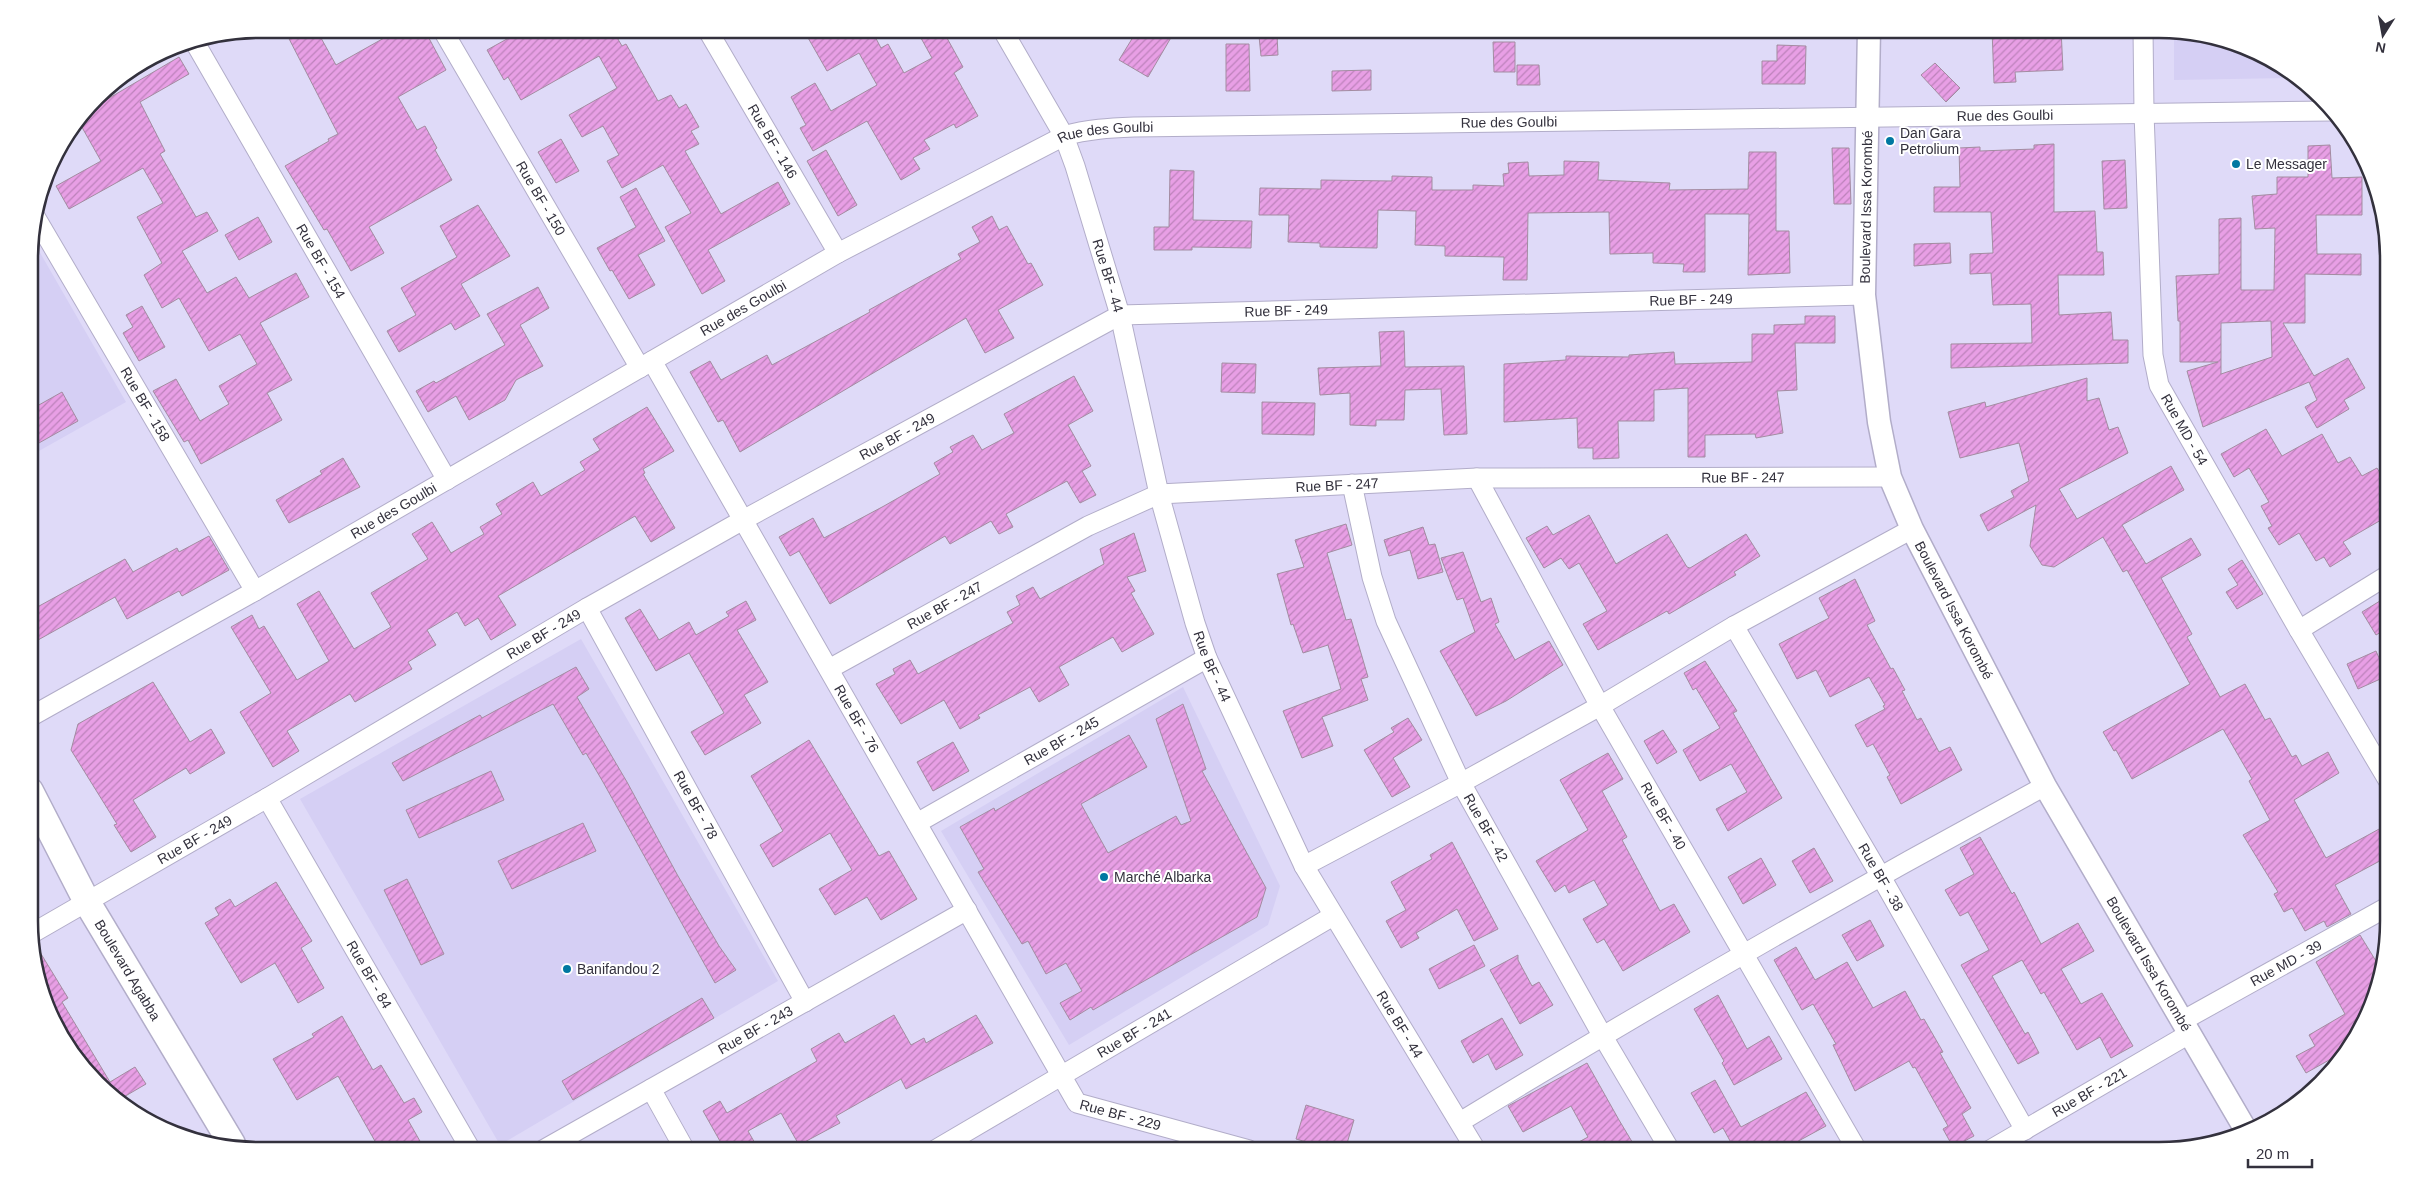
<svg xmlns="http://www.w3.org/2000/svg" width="2418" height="1179" font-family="Arial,sans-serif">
  <defs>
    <pattern id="building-hatch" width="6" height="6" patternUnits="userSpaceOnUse" patternTransform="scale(1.25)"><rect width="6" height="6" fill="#e89fe5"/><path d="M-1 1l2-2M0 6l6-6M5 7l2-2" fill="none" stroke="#bd82bb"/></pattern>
  </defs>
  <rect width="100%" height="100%" fill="#dfdaf8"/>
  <path fill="#d5cff4" d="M2174 32 2261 52 2293 78 2174 80Z
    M31 237 126 402 30 456 29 243Z
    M581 639 778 981 500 1145 300 799Z
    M1183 687 1280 886 1268 925 1069 1045 941 831Z"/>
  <path fill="url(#building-hatch)" stroke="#a38ca1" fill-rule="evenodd" d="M284 29H316L336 65 400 29H424L446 70 398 97 417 130 425 126 437 148 435 150 452 180 369 227 384 253 351 271 327 229 324 230 285 166 329 141 328 139 338 134Z
    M525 29H612L622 46 626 44 658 101 671 95 679 108 686 104 699 127 691 131 699 144 685 151 721 214 778 182 790 204 708 250 725 281 702 294 665 227 691 213 663 165 622 188 607 161 619 155 603 126 582 137 569 115 617 88 599 56 521 100 508 77 504 80 487 50Z
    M803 29H871L881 48 888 44 904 73 932 58 916 29H942L963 67 954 73 978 116 956 128 954 124 924 140 930 149 913 158 920 169 901 180 867 121 813 151 800 128 806 125 791 97 815 83 831 111 877 85 859 53 827 71Z
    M1138 29H1176L1148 77 1119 60Z
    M1992 29H2061L2063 70 2015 72 2016 82 1994 83Z
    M1277 35 1278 55 1261 56 1259 36Z
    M1493 42H1515V72H1494Z
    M1226 44H1249L1250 91H1226Z
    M1777 45 1806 46 1805 84H1762V61H1777Z
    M179 57 189 74 140 102 165 151 160 154 196 217 207 212 218 231 182 251 207 293 236 277 249 298 296 273 309 297 260 323 292 380 267 393 282 420 201 464 188 440 184 442 153 391 176 379 200 421 229 404 219 386 257 364 240 334 209 351 179 298 162 308 144 275 162 263 137 217 163 203 143 168 69 209 56 186 101 161 79 122 97 99 99 104Z
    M1935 63 1960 88 1946 102 1921 75Z
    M1517 65H1539L1540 85H1517Z
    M1371 70V90L1332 91V71Z
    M561 139 579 171 556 183 538 152Z
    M2054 144V212L2095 211 2097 252H2103L2104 275H2058L2059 315 2111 312 2113 340H2128V363L1951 368V344L2032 343 2031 304 1993 305 1991 273 1970 274V254L1993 253 1991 212H1934V187H1960L1959 148 1980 147V151L2034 149V145Z
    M2330 145 2332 178 2362 177V215H2316L2317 254H2361V275L2305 274V323H2283L2314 376 2348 358 2365 388 2344 400 2349 409 2317 428 2305 407 2317 400 2309 382 2203 427 2187 371 2218 362H2180V321H2178L2176 276 2219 274V219L2241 218V290H2274L2275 228 2255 229 2252 196 2277 194V177H2308V146ZM2271 321 2272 357 2221 374V323Z
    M1832 148H1849L1851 204H1834Z
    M826 150 857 205 838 216 807 161Z
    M1749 152H1776V231H1789L1790 273 1748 275 1749 214H1705V272H1683L1684 264 1653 263V253L1610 254 1609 212 1528 213 1527 280H1503L1504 257 1445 256V246L1415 245 1416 211 1378 210 1377 248 1320 247V243L1288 242 1289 215H1259L1260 188 1321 189V180L1392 181V176L1432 177V190H1473V185L1504 186 1503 174 1509 173 1508 163 1528 162 1529 176 1564 175V161L1599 162 1598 180 1670 183 1669 190 1748 189Z
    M2125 160 2127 208 2104 209 2102 161Z
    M1170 170 1194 171 1193 220 1252 221 1251 248 1192 247V250H1154V227H1169Z
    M636 188 665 241 638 255 655 285 629 299 612 270 610 271 597 248 636 227 620 197Z
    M478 205 510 256 461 284 480 316 455 330 451 323 399 352 387 331 416 315 401 288 457 257 440 226Z
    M992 216 999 230 1007 226 1028 264 1031 263 1043 285 998 310 1014 338 985 353 966 318 740 452 723 420 718 422 690 372 710 361 721 380 767 355 772 365 870 312 869 310 961 259 958 254 980 242 972 227Z
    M258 217 272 242 239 260 225 235Z
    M1950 243 1951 263 1914 266V244Z
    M538 287 549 308 520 325 543 366 516 380 505 400 469 420 456 396 428 412 416 391 434 381 436 383 505 345 487 314Z
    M142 306 165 347 139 361 123 333 133 327 126 315Z
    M1805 316H1835V343H1795L1797 390 1777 391 1783 433 1756 438 1755 434 1705 435V457H1688V388L1654 390V421H1618L1619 458 1593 459V448H1578L1577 418 1504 422V364L1566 360V356L1629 357V355L1674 352 1675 364 1752 362V334H1774V325L1805 324Z
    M1404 331 1405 367 1464 366 1467 434 1444 435 1441 389 1405 390 1404 420H1376V426L1350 425V393L1320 395 1318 368 1381 366 1379 332Z
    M1222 363 1256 364 1255 393 1221 392Z
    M1074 376 1093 411 1068 425 1091 466 1082 471 1096 495 1080 503 1067 481 1006 514 1013 527 999 534 991 521 950 544 945 536 830 604 799 551 790 556 779 537 813 518 824 538 884 506 940 474 934 463 953 452 950 447 973 435 982 450 1014 433 1004 414Z
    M2087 378V401L2099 398 2109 430 2118 427 2128 453 2059 489 2077 519 2171 466 2184 490 2122 525 2146 564 2191 538 2201 555 2161 578 2192 634 2187 637 2220 697 2245 684 2265 720 2270 718 2292 757 2296 755 2302 766 2328 752 2339 773 2294 800 2326 858 2381 828 2389 842V856L2335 885 2351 914 2327 927 2324 921 2305 931 2292 908 2284 912 2274 894 2278 892 2243 835 2270 820 2249 781 2252 779 2223 729 2132 779 2116 750 2114 751 2103 732 2190 684 2127 570 2123 572 2103 537 2054 567 2042 565 2030 546 2036 505 1988 531 1980 515 2014 497 2011 491 2029 481 2019 443 1960 458 1948 412 1985 402 1986 407Z
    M62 392 78 421 30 448V410Z
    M1262 402 1315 403 1314 435 1262 434Z
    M647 407 674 451 643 469 645 473 643 474 675 528 651 542 635 516 498 596 516 625 491 640 478 618 465 626 457 612 427 630 436 645 408 662 412 669 355 702 350 694 287 731 299 751 273 767 240 712 271 693 231 627 252 615 259 629 264 626 297 680 329 661 297 604 319 591 354 649 391 627 371 593 428 559 412 534 432 522 451 553 484 534 480 527 502 514 496 504 533 482 541 496 585 470 580 462 600 450 593 439Z
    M2266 429 2282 456 2322 434 2338 463 2350 457 2362 476 2377 468 2388 486V516L2343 542 2351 554 2330 567 2324 557 2316 561 2299 533 2279 545 2268 528 2272 526 2261 506 2269 502 2249 468 2234 477 2221 454Z
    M343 458 360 487 289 523 276 500 322 474 320 471Z
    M1589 515 1616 564 1667 534 1687 567 1690 568 1746 534 1760 556 1734 572 1736 575 1669 614 1667 611 1598 650 1583 624 1607 611 1579 563 1569 569 1561 558 1544 568 1526 538 1547 526 1553 535Z
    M1346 524 1352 545 1327 553 1346 620 1351 619 1368 677 1361 679 1368 700 1322 717 1333 746 1302 758 1283 711 1341 689 1328 645 1303 653 1293 624 1291 625 1277 574 1304 567 1295 540Z
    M1423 527 1429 545 1435 544 1443 572 1418 579 1410 550 1389 556 1384 540Z
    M1134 533 1146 571 1127 577 1135 591 1131 593 1154 634 1122 652 1113 637 1059 667 1069 685 1039 702 1030 687 978 715 980 718 960 729 944 700 901 724 876 684 895 674 893 669 910 660 918 674 1013 623 1007 612 1020 605 1016 596 1033 587 1040 599 1104 564 1100 549Z
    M209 536 229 570 182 596 179 591 127 619 115 597 38 640 30 627V611L125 559 133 572 177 548 179 552Z
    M1463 552 1481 602 1491 598 1499 622 1495 624 1515 660 1549 641 1563 665 1506 701 1476 716 1440 651 1475 632 1463 598 1457 600 1441 558Z
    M2242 560 2263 594 2237 609 2226 592 2238 585 2228 569Z
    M1855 579 1875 621 1867 625 1891 669 1893 668 1905 690 1902 691 1917 720 1921 718 1939 752 1950 747 1962 770 1901 804 1887 777 1890 775 1873 744 1867 747 1855 725 1885 709 1883 706 1885 705 1869 677 1830 697 1816 670 1797 679 1779 644 1829 618 1819 598Z
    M2388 596V628L2376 635 2362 612Z
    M746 601 756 620 737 630 768 682 744 695 761 723 705 755 691 732 724 713 689 653 656 671 625 618 640 609 659 640 689 622 696 635 729 616 726 612Z
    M2376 651 2387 676 2358 689 2347 664Z
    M1705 661 1737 711 1733 713 1782 798 1728 831 1716 809 1747 792 1731 764 1700 781 1683 750 1720 728 1696 688 1693 690 1684 673Z
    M576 667 589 689 577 697 627 782 678 876 719 946 736 970 715 983 603 782 586 753 583 755 553 704 403 781 392 763 480 715 482 718Z
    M153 682 190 742 211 729 225 753 190 774 186 768 133 800 156 837 131 852 114 825 117 824 71 750 78 724Z
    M1183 704 1206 769 1202 771 1266 888 1257 917 1093 1010 1091 1007 1070 1020 1060 1003 1082 991 1066 963 1046 974 1028 941 1022 944 978 872 984 869 960 827 994 808 995 811 1129 735 1147 767 1081 804 1108 853 1176 816 1181 825 1191 821 1156 719Z
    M1408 718 1422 740 1393 758 1410 787 1392 797 1364 750 1394 732 1391 728Z
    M1663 730 1677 752 1657 764 1644 741Z
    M809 740 879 856 889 851 917 899 881 920 867 897 835 915 819 889 852 870 830 833 773 867 760 845 783 831 751 776Z
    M953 742 969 771 933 791 917 762Z
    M1608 753 1623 779 1602 791 1627 837 1622 840 1660 911 1674 904 1690 932 1623 971 1604 939 1597 943 1583 919 1608 905 1594 880 1569 893 1565 885 1555 892 1536 861 1588 830 1560 780Z
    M491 771 504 800 419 838 406 810Z
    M583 823 596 851 512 889 498 861Z
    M1980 837 2012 894 2014 892 2041 944 2078 923 2094 951 2061 969 2081 1004 2102 993 2133 1046 2111 1058 2100 1037 2077 1050 2044 992 2041 994 2022 960 1992 976 2025 1034 2028 1032 2039 1053 2018 1064 1961 965 1989 950 1968 912 1960 916 1945 890 1974 874 1960 848Z
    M1452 842 1498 929 1474 941 1457 909 1416 933 1419 938 1401 948 1386 921 1406 910 1391 882 1432 859 1430 855Z
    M1814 848 1833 881 1810 893 1792 861Z
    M1761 858 1776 885 1743 904 1728 877Z
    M407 879 444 954 421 965 384 890Z
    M276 882 312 941 301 948 324 988 298 1003 275 963 241 983 205 923 219 915 215 908 230 899 235 907Z
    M1870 920 1884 946 1857 961 1842 935Z
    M2360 935 2379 966 2366 1022 2347 1050 2306 1073 2296 1056 2315 1046 2309 1035 2345 1014 2316 962Z
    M35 944 68 998 62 1002 110 1082 135 1067 146 1084 122 1098 76 1060 46 1009 31 951V945Z
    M1474 945 1485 966 1439 989 1429 969Z
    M1796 947 1815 980 1847 962 1873 1008 1905 991 1921 1020 1924 1019 1943 1052 1940 1053 1971 1108 1962 1114 1974 1136 1953 1147 1943 1129 1948 1126 1915 1067 1913 1068 1909 1061 1855 1091 1833 1045 1836 1044 1813 1004 1802 1010 1774 960Z
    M1518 955V960L1532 986 1539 982 1553 1005 1520 1024 1490 970Z
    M1718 995 1747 1049 1769 1036 1782 1059 1734 1085 1722 1063 1724 1061 1694 1009Z
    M702 998 714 1018 573 1100 562 1081Z
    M894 1015 911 1045 924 1038 926 1043 976 1015 993 1043 906 1089 901 1079 836 1116 840 1123 799 1145 781 1113 748 1131 759 1150H725L703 1111 720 1101 727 1113 817 1061 811 1049 839 1033 845 1043Z
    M342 1016 373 1070 381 1065 404 1103 414 1098 422 1112 408 1120 425 1150H380L338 1076 297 1100 273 1059 314 1037 312 1034Z
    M1502 1018 1523 1055 1496 1070 1488 1054 1473 1063 1461 1041Z
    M1587 1063 1619 1120 1637 1150H1564L1588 1137 1571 1106 1523 1132 1508 1106Z
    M1715 1080 1741 1127 1806 1092 1826 1126 1782 1150H1735L1723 1128 1714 1133 1691 1093Z
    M1306 1105 1354 1120 1345 1150H1335L1296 1139Z"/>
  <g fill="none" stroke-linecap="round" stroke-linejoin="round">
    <g stroke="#b2adc9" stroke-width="21">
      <g id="minor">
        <path id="s1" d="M442 29 640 368"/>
        <path id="s2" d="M707 29 838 253"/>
        <path id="s3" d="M1002 29 1064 136 1075 166 1120 315 1159 494 1195 623 1207 658 1304 866 1476 1150"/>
        <path id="s4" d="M2143 29 2144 113 2153 355 2159 385 2299 630 2389 782"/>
        <path id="s5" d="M194 41 447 480"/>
        <path id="s6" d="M36 218 255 591"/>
        <path id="s7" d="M652 361 1077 1103 1249 1150"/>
        <path id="s8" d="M1477 478 1600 706 1857 1150"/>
        <path id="s9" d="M1352 484 1372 577 1386 621 1461 783 1602 1035 1670 1150"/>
        <path id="s10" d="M587 608 805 1002"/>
        <path id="s11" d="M1734 626 1880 875 2025 1130"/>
        <path d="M2299 630 2388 575"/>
        <path id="s12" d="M829 669 1088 526 1159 494 1477 478 1890 477"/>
        <path id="s13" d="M30 717 255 591 838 253 1064 136C1088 129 1110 128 1134 127L2332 111"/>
        <path id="s14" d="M267 798 471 1150"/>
        <path id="s15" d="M917 823 1207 658"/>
        <path d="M1304 866 1461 783 1600 706 1734 626 1912 529"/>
        <path id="s16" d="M31 934 267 798 587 608 743 520 1120 315 1864 295"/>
        <path id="s17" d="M2182 1021 2389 906"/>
        <path d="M651 1089 685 1150"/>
        <path d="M1460 1122C1652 1005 1847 893 2045 786"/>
        <path id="s18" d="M543 1150 967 910"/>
        <path id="s19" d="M935 1150 1333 916"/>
        <path id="s20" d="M1990 1150 2189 1034"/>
      </g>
    </g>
    <g stroke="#b2adc9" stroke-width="25">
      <g id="tertiary">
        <path id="s21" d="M1869 29 1864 295 1879 422 1890 477 1912 529 2045 786 2247 1132"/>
      </g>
    </g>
    <g stroke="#b2adc9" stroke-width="29">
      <g id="secondary">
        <path id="s22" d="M30 791 87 902 232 1144"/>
      </g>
    </g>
    <use href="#minor" stroke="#fff" stroke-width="19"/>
    <use href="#tertiary" stroke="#fff" stroke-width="22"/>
    <use href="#secondary" stroke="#fff" stroke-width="26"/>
  </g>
  <g fill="#0078a1" stroke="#fff" stroke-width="2">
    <circle cx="1890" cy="141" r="5"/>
    <circle cx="2236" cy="164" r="5"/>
    <circle cx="1104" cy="877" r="5"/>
    <circle cx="567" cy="969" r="5"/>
  </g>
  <g text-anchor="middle" stroke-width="4" stroke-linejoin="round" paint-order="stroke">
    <g font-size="14" fill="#33313d" stroke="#fff">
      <text dy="5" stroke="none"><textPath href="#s13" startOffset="2128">Rue des Goulbi</textPath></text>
      <text dy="5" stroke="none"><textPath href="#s13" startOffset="1632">Rue des Goulbi</textPath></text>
      <text dy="5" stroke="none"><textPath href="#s13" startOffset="1228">Rue des Goulbi</textPath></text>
      <text dy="5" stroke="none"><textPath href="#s2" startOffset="130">Rue BF - 146</textPath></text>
      <text dy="5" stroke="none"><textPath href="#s1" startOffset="196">Rue BF - 150</textPath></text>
      <text transform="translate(1866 207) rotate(-89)" y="5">Boulevard Issa Korombé</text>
      <text dy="5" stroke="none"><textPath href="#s5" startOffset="254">Rue BF - 154</textPath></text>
      <text dy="5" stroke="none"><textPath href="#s3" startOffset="270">Rue BF - 44</textPath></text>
      <text dy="5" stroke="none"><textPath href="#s16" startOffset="1824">Rue BF - 249</textPath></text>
      <text dy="5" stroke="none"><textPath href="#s13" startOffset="822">Rue des Goulbi</textPath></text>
      <text dy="5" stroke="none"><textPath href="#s16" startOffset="1419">Rue BF - 249</textPath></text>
      <text dy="5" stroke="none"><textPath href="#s6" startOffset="216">Rue BF - 158</textPath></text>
      <text dy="5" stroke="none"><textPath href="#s4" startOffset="408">Rue MD - 54</textPath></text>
      <text dy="5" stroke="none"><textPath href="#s16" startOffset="999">Rue BF - 249</textPath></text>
      <text dy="5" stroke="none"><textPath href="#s12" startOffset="958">Rue BF - 247</textPath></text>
      <text dy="5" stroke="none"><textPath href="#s12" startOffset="552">Rue BF - 247</textPath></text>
      <text dy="5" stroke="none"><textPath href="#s13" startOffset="418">Rue des Goulbi</textPath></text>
      <text dy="5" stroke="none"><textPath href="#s12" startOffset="132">Rue BF - 247</textPath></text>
      <text dy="5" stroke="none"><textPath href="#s21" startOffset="598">Boulevard Issa Korombé</textPath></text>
      <text dy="5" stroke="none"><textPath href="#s16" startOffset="594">Rue BF - 249</textPath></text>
      <text dy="5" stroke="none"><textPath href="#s3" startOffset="675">Rue BF - 44</textPath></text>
      <text dy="5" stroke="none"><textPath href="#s7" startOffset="412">Rue BF - 76</textPath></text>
      <text dy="5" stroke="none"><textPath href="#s15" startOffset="166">Rue BF - 245</textPath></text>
      <text dy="5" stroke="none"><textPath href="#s10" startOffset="225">Rue BF - 78</textPath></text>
      <text dy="5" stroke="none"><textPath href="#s8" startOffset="386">Rue BF - 40</textPath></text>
      <text dy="5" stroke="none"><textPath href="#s9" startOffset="371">Rue BF - 42</textPath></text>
      <text dy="5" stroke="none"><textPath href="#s16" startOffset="189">Rue BF - 249</textPath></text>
      <text dy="5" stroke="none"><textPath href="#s11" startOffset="291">Rue BF - 38</textPath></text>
      <text dy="5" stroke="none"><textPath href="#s17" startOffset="119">Rue MD - 39</textPath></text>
      <text dy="5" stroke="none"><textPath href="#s21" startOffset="1002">Boulevard Issa Korombé</textPath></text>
      <text dy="5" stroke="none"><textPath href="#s22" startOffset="204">Boulevard Agabba</textPath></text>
      <text dy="5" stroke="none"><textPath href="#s14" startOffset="204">Rue BF - 84</textPath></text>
      <text dy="5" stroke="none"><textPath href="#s3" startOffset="1080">Rue BF - 44</textPath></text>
      <text dy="5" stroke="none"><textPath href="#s18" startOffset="244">Rue BF - 243</textPath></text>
      <text dy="5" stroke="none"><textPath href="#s19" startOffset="231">Rue BF - 241</textPath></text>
      <text dy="5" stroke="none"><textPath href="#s20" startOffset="115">Rue BF - 221</textPath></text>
      <text dy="5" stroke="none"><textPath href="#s7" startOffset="900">Rue BF - 229</textPath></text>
    </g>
    <g font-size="14" fill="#33313d" stroke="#fff" text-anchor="start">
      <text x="1900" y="138">Dan Gara<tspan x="1900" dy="16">Petrolium</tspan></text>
      <text x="2246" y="169">Le Messager</text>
      <text x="1114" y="882">Marché Albarka</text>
      <text x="577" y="974">Banifandou 2</text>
    </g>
  </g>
  <path d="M0 0H2418V1179H0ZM259 38H2159A221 221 0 0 1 2380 259V921A221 221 0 0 1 2159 1142H259A221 221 0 0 1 38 921V259A221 221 0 0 1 259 38Z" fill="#fff" fill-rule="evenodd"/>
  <path fill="none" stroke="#33313d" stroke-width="2.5" d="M259 38H2159A221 221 0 0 1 2380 259V921A221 221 0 0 1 2159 1142H259A221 221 0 0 1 38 921V259A221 221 0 0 1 259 38Z"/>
  <g transform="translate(2383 35) rotate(191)" stroke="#ffffff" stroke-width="4" paint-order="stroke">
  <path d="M0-4L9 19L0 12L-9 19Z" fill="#33313d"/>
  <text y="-8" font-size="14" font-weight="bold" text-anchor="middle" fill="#33313d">N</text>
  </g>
  <path d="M2248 1159v8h64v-8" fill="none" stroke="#33313d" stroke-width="2.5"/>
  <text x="2256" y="1159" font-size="15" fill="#33313d" stroke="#ffffff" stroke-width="4" paint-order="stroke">20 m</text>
</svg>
